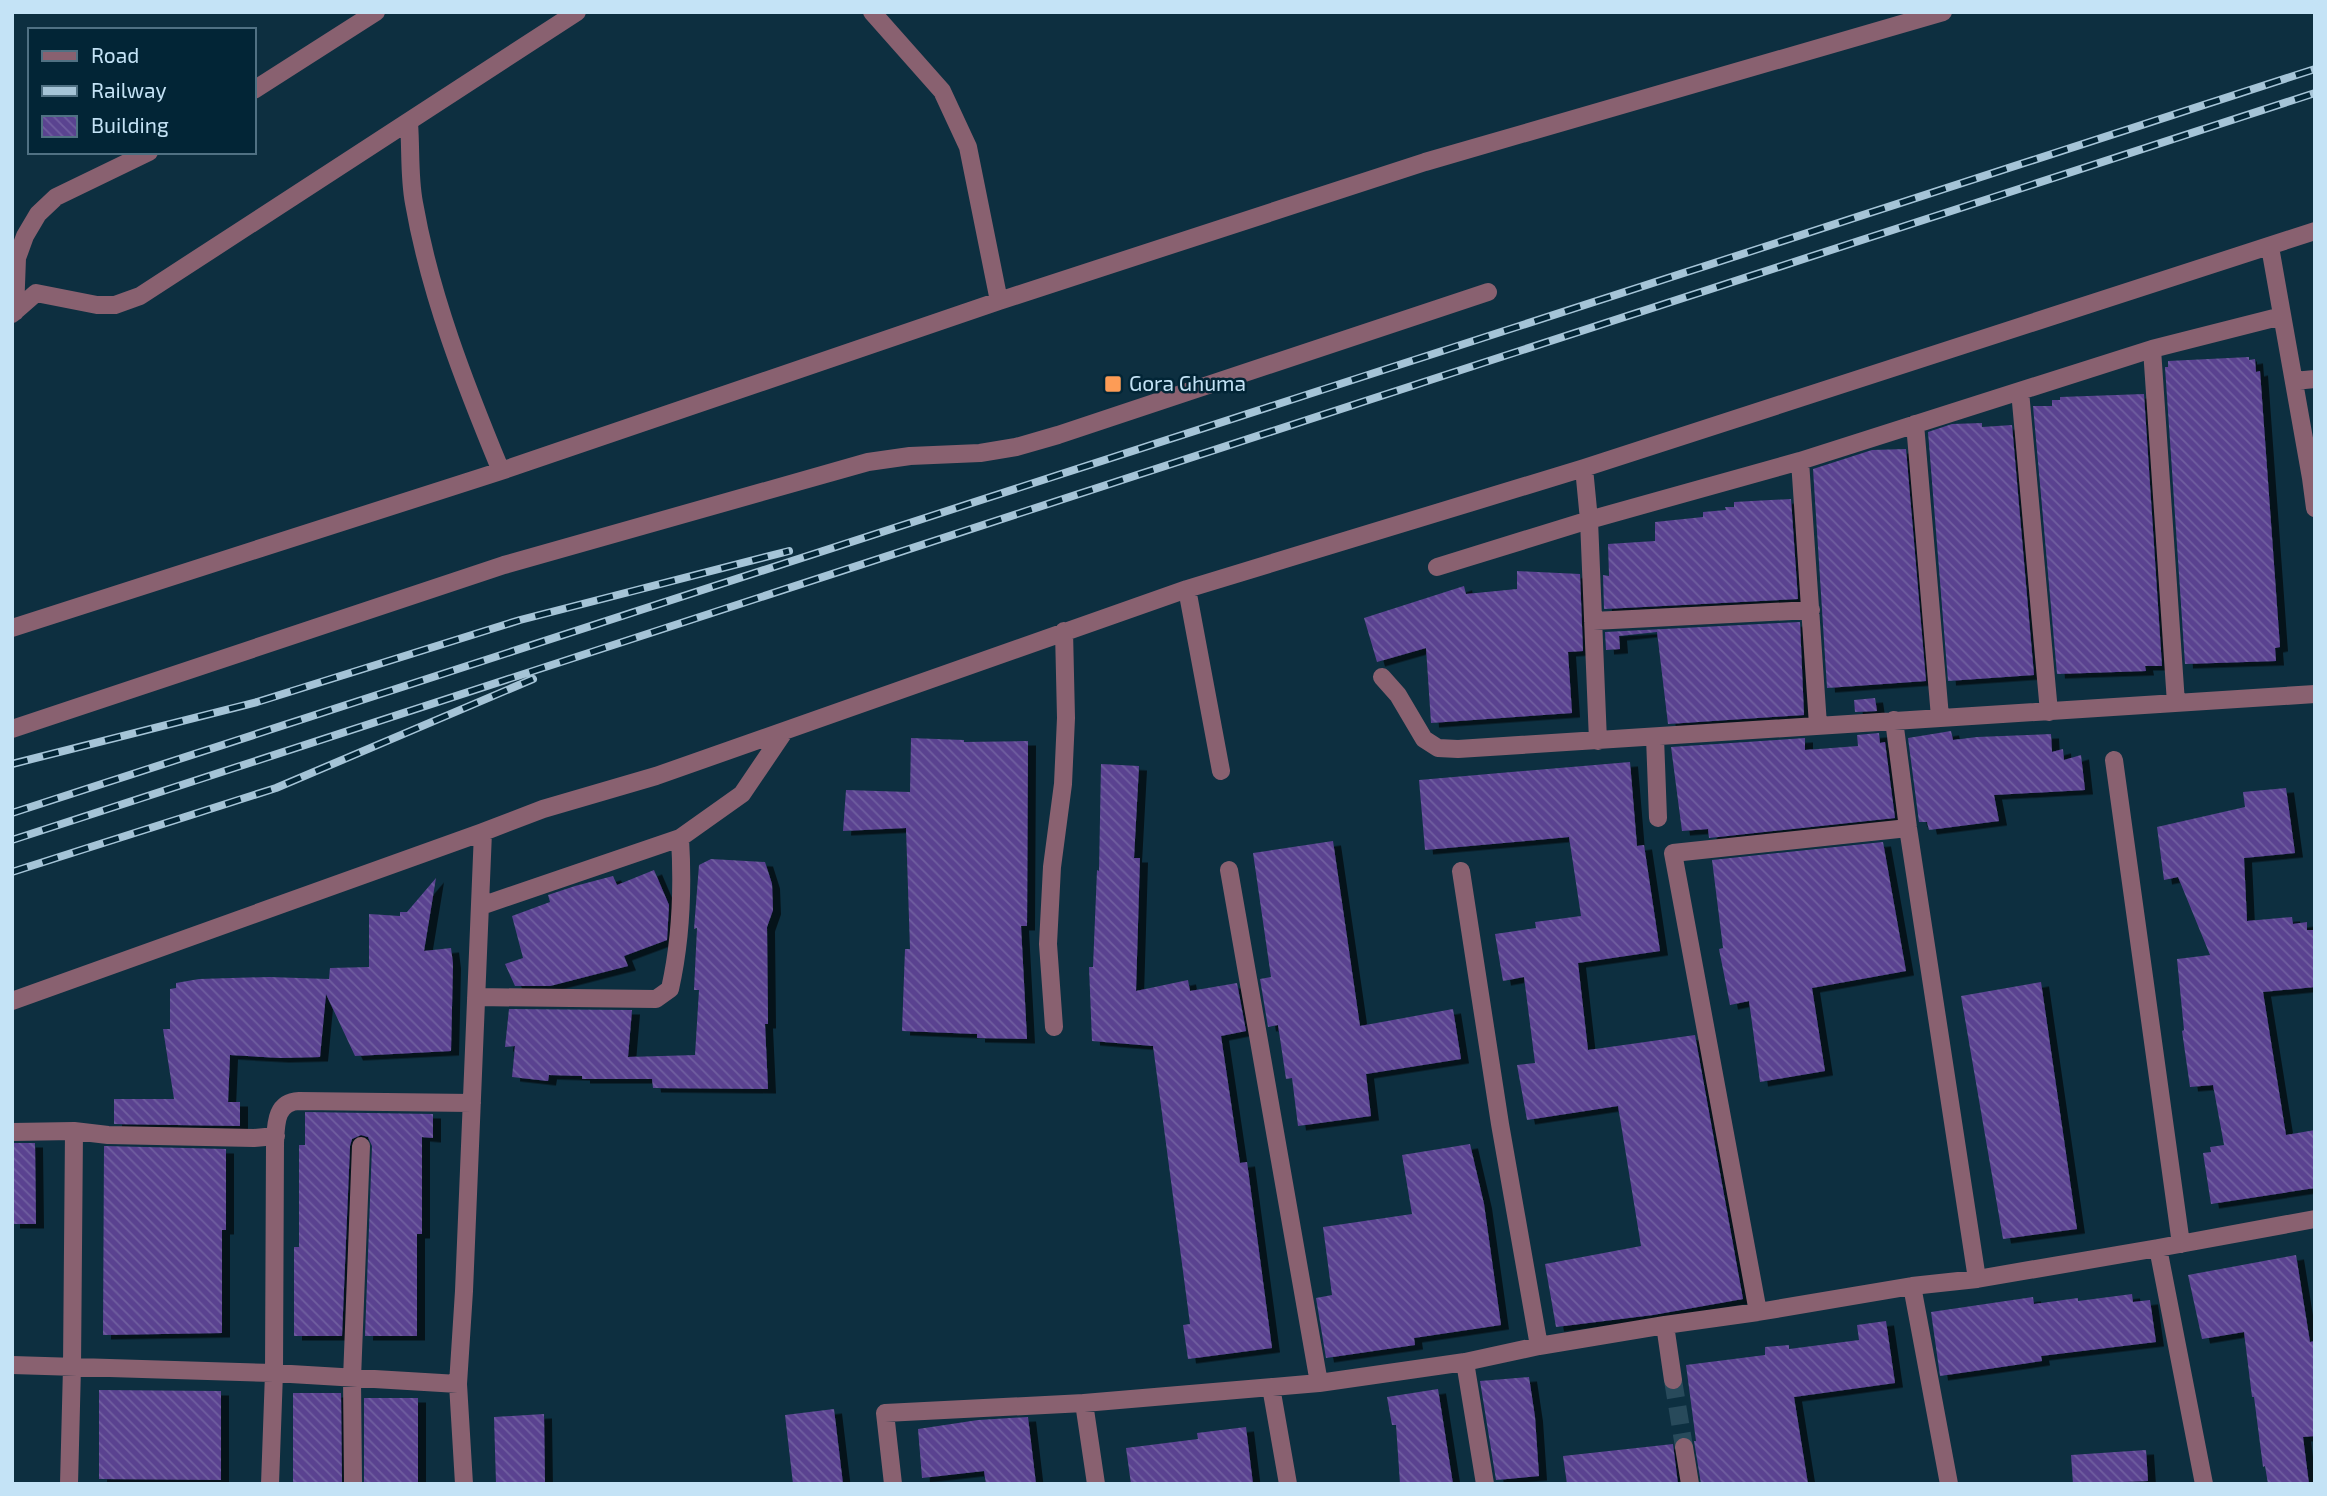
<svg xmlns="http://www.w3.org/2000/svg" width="2327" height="1496" font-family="'Exo 2',sans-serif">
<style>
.building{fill:url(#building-back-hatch);filter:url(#shadow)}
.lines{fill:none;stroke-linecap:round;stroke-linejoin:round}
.minor-tunnel{stroke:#284a5b;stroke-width:18;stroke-dasharray:18 9;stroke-linecap:butt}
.minor{stroke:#896170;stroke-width:18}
.rail-casing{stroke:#a5c4d7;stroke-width:8}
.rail{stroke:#022536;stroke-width:5;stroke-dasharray:16;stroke-linecap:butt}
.poi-dot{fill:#fd9c56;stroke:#022536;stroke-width:2.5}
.labels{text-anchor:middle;stroke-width:5;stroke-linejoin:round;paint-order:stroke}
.poi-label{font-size:21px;fill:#c4e3f6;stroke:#022536;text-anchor:start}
</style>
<defs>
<pattern id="building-back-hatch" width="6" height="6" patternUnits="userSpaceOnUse" patternTransform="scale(1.75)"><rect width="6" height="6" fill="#5a4390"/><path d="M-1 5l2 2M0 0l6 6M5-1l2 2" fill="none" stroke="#705ea0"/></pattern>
<filter id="shadow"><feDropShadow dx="8" dy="4.5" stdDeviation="0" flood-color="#0009"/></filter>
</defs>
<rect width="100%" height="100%" fill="#0d2f40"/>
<path class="building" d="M 2249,357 L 2249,360 L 2255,359 L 2256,372 L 2260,371 L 2280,647 L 2275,648 L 2276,661 L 2185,664 L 2165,367 L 2168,367 L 2168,361 Z
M 2144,394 L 2162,666 L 2145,666 L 2146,671 L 2057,674 L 2033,406 L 2052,406 L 2052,400 L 2060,400 L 2060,397 Z
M 1982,423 L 1982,427 L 2012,425 L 2034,675 L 1948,681 L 1928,432 L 1952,424 Z
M 1906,449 L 1926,681 L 1827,688 L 1813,469 L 1872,450 Z
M 1791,499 L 1798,599 L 1604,609 L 1603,575 L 1609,576 L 1608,544 L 1655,541 L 1655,522 L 1703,517 L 1703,512 L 1726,510 L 1725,507 L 1734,507 L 1734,502 Z
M 1517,571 L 1580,574 L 1583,651 L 1568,652 L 1572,713 L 1431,723 L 1426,648 L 1377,662 L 1364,618 L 1464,586 L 1466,594 L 1517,589 Z
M 1800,622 L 1804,715 L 1668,724 L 1657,632 L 1619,636 L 1620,649 L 1606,650 L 1605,632 Z
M 1875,698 L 1877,711 L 1855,712 L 1854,700 Z
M 1951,731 L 1953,740 L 1977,737 L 2051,734 L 2052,752 L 2063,749 L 2064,760 L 2081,755 L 2085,790 L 1994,795 L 1999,821 L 1929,830 L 1927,822 L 1919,822 L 1908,738 Z
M 1879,733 L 1880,743 L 1885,742 L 1895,818 L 1709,838 L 1708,829 L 1682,831 L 1671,747 L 1805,738 L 1805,750 L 1858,746 L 1857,735 Z
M 911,738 L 964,740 L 964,742 L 1028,741 L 1027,926 L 1021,926 L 1027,1039 L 977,1038 L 977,1034 L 902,1031 L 905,949 L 910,949 L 906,828 L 843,831 L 846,790 L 910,792 Z
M 1630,762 L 1637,846 L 1644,845 L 1660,951 L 1578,963 L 1588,1050 L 1695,1035 L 1743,1299 L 1653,1315 L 1556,1327 L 1545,1264 L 1641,1246 L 1618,1106 L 1527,1120 L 1517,1065 L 1535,1063 L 1524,977 L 1503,981 L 1495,934 L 1536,928 L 1535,922 L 1581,916 L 1569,837 L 1425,850 L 1419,780 Z
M 1101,764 L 1139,766 L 1134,858 L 1140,858 L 1136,991 L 1188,980 L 1190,991 L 1237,983 L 1246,1031 L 1221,1036 L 1240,1163 L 1247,1162 L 1272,1348 L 1188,1359 L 1183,1325 L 1190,1324 L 1153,1046 L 1092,1041 L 1089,967 L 1093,967 L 1097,870 L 1099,871 Z
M 2286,788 L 2295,853 L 2244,858 L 2247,921 L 2292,917 L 2293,924 L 2307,922 L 2307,930 L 2315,930 L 2315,987 L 2263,992 L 2286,1135 L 2315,1130 L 2315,1188 L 2211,1204 L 2203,1153 L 2211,1152 L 2210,1147 L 2224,1145 L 2213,1085 L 2190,1087 L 2182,1031 L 2184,1030 L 2177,959 L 2210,955 L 2178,877 L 2164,880 L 2157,827 L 2245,807 L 2243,792 Z
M 1333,841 L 1360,1026 L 1453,1009 L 1461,1059 L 1366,1074 L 1371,1116 L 1298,1126 L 1292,1078 L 1286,1079 L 1278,1025 L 1268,1027 L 1260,979 L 1271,977 L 1253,853 Z
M 1883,842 L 1906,971 L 1812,988 L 1825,1071 L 1760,1082 L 1749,1001 L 1730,1005 L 1719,949 L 1723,948 L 1712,860 Z
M 711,859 L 765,862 L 772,884 L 773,910 L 767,927 L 768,1024 L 765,1024 L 768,1089 L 653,1088 L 652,1079 L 582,1079 L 582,1076 L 549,1075 L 548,1081 L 512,1077 L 515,1046 L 505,1047 L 509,1009 L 632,1010 L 628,1057 L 695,1055 L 699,990 L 694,990 L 697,928 L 694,929 L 699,865 Z
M 654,870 L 669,905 L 667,940 L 624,956 L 628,966 L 550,986 L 515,986 L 505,964 L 523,958 L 512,916 L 550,902 L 548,895 L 575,886 L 613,876 L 617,885 Z
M 436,878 L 424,951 L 451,948 L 453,964 L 451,1051 L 355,1056 L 326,994 L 320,1057 L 281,1058 L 230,1055 L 228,1102 L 240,1102 L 240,1126 L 114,1124 L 114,1099 L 174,1099 L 163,1029 L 170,1029 L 170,989 L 176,988 L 176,983 L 199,979 L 269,977 L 329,979 L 330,968 L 369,967 L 369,914 L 400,916 L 400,912 L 407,912 Z
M 2041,982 L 2077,1229 L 2003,1239 L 1961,996 Z
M 305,1112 L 433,1114 L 433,1138 L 422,1137 L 422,1234 L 417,1234 L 417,1336 L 365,1336 L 372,1146 L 368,1137 L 361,1135 L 352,1139 L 350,1146 L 342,1336 L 294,1336 L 294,1247 L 299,1247 L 299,1145 L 305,1145 Z
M 12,1143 L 35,1143 L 36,1224 L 12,1224 Z
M 1470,1144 L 1484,1204 L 1501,1325 L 1414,1338 L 1415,1345 L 1326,1358 L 1316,1298 L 1332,1295 L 1323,1227 L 1412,1214 L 1402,1155 Z
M 104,1146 L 226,1149 L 226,1230 L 222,1230 L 222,1333 L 103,1335 Z
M 2296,1255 L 2310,1342 L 2315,1341 L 2315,1436 L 2303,1437 L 2309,1484 L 2268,1484 L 2265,1466 L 2263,1467 L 2254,1397 L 2252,1397 L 2244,1332 L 2202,1339 L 2188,1275 Z
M 2132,1294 L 2133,1302 L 2150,1300 L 2156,1342 L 2041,1356 L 2042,1361 L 1940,1376 L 1931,1312 L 2033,1297 L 2034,1304 L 2078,1298 L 2078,1301 Z
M 1886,1321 L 1895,1383 L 1794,1397 L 1808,1484 L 1701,1484 L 1694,1441 L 1696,1441 L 1686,1365 L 1765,1355 L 1765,1347 L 1789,1345 L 1789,1349 L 1859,1340 L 1857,1325 Z
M 1529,1377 L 1535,1417 L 1539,1476 L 1496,1480 L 1480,1381 Z
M 1438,1389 L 1453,1484 L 1400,1484 L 1396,1425 L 1392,1425 L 1387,1397 Z
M 99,1390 L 221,1391 L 221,1480 L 99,1479 Z
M 293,1393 L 341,1393 L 342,1482 L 293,1482 Z
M 364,1398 L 418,1398 L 418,1484 L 364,1482 Z
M 834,1409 L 843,1484 L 793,1484 L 785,1415 Z
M 544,1414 L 545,1484 L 496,1484 L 494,1417 Z
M 1028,1417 L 1036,1484 L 986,1484 L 984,1471 L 922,1478 L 918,1429 L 978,1420 Z
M 1246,1427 L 1253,1484 L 1131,1484 L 1126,1448 L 1198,1439 L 1197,1433 Z
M 1673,1444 L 1678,1484 L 1567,1484 L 1563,1456 Z
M 2146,1450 L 2148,1481 L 2073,1484 L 2071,1455 Z"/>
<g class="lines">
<path class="minor-tunnel" d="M 1673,1380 L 1684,1447"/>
<path class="minor" d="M 872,12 L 942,91 L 968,147 L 999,301
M 254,90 L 376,12
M 409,123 C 411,149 409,177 414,203 C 430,295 465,384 501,471
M 2270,247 L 2311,478
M 15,312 L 17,258 L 25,236 L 38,214 L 56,197 L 149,152
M 12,314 L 36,293 L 97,305 L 115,305 L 140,296 L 577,12
M 2152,349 L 2176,703
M 2294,381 L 2315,379
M 2020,391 L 2049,712
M 1915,424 L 1940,717
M 1800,461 L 1818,725
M 1584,468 L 1589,520 L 1598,741
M 2315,477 L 2311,478 L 2315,508
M 1437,567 L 1589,520 L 1800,461 L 2152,349 L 2282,316
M 1187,589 L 1221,771
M 1593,621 L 1811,610
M 12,628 L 501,471 L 999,301 L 1425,162 L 1943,12
M 1382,677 L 1398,695 L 1424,739 L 1438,748 L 1458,749 L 2315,694
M 1894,720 L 1908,828 L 1977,1279
M 12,729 L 504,565 L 868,462 L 910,456 L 980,453 L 1016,447 L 1058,435 L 1488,292
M 1655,737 L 1658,818
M 2114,760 L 2181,1244
M 1229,870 L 1319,1383
M 1461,871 L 1500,1124 L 1539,1346
M 481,906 L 680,838 L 742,794 L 784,732
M 476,997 L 656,999 L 670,989 C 681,940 683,888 680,838
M 12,1001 L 483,832
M 1054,1027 L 1048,944 L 1052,867 L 1063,784 L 1066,718 L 1064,631
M 12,1132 L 74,1131 L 108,1135 L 254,1138 L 276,1136
M 2158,1248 L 2204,1484
M 1912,1286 L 1949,1484
M 1758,1312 L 1673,853 L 1908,828
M 1665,1325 L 1673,1380
M 1465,1362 L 1485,1484
M 12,1365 L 274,1373 L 458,1384
M 1271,1387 L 1288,1484
M 1084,1403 L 1096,1484
M 1684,1447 L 1690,1484
M 69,1484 L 72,1367 L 74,1131
M 270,1484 L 274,1373 L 275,1143 C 276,1125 275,1102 299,1101 L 472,1103
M 353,1484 L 352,1379 L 361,1146
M 464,1484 L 458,1384 L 464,1291 L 483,832 L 543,809 L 656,776 L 1187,589 L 1584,468 L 2315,231
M 893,1484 L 885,1413 L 1084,1403 L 1319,1383 L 1465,1362 L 1539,1346 L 1665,1325 L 1758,1312 L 1912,1286 L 1977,1279 L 2158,1248 L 2315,1219"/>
<defs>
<path id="rail" d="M 12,764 L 257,702 L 520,620 L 789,551
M 12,813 L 2315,69
M 12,840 L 2315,93
M 12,872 L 276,788 L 533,679"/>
</defs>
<use href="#rail" class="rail-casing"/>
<use href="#rail" class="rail"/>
</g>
<rect class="poi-dot" x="1104" y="375" width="18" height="18" rx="3.5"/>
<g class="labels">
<g class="poi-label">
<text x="1129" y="391">Gora Ghuma</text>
</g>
</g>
<rect width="2327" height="1496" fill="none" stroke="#c4e3f6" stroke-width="28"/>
<rect x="28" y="28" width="228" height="126" fill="#022536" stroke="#507183" stroke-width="2"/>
<rect x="42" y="51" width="35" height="10" fill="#896170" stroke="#507183" stroke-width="2"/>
<text x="91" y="63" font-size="21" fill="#c4e3f6">Road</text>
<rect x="42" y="86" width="35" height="10" fill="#a5c4d7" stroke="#507183" stroke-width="2"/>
<text x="91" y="98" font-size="21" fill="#c4e3f6">Railway</text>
<rect x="42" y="116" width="35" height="21" fill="url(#building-back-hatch)" stroke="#507183" stroke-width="2"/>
<text x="91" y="133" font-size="21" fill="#c4e3f6">Building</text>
</svg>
